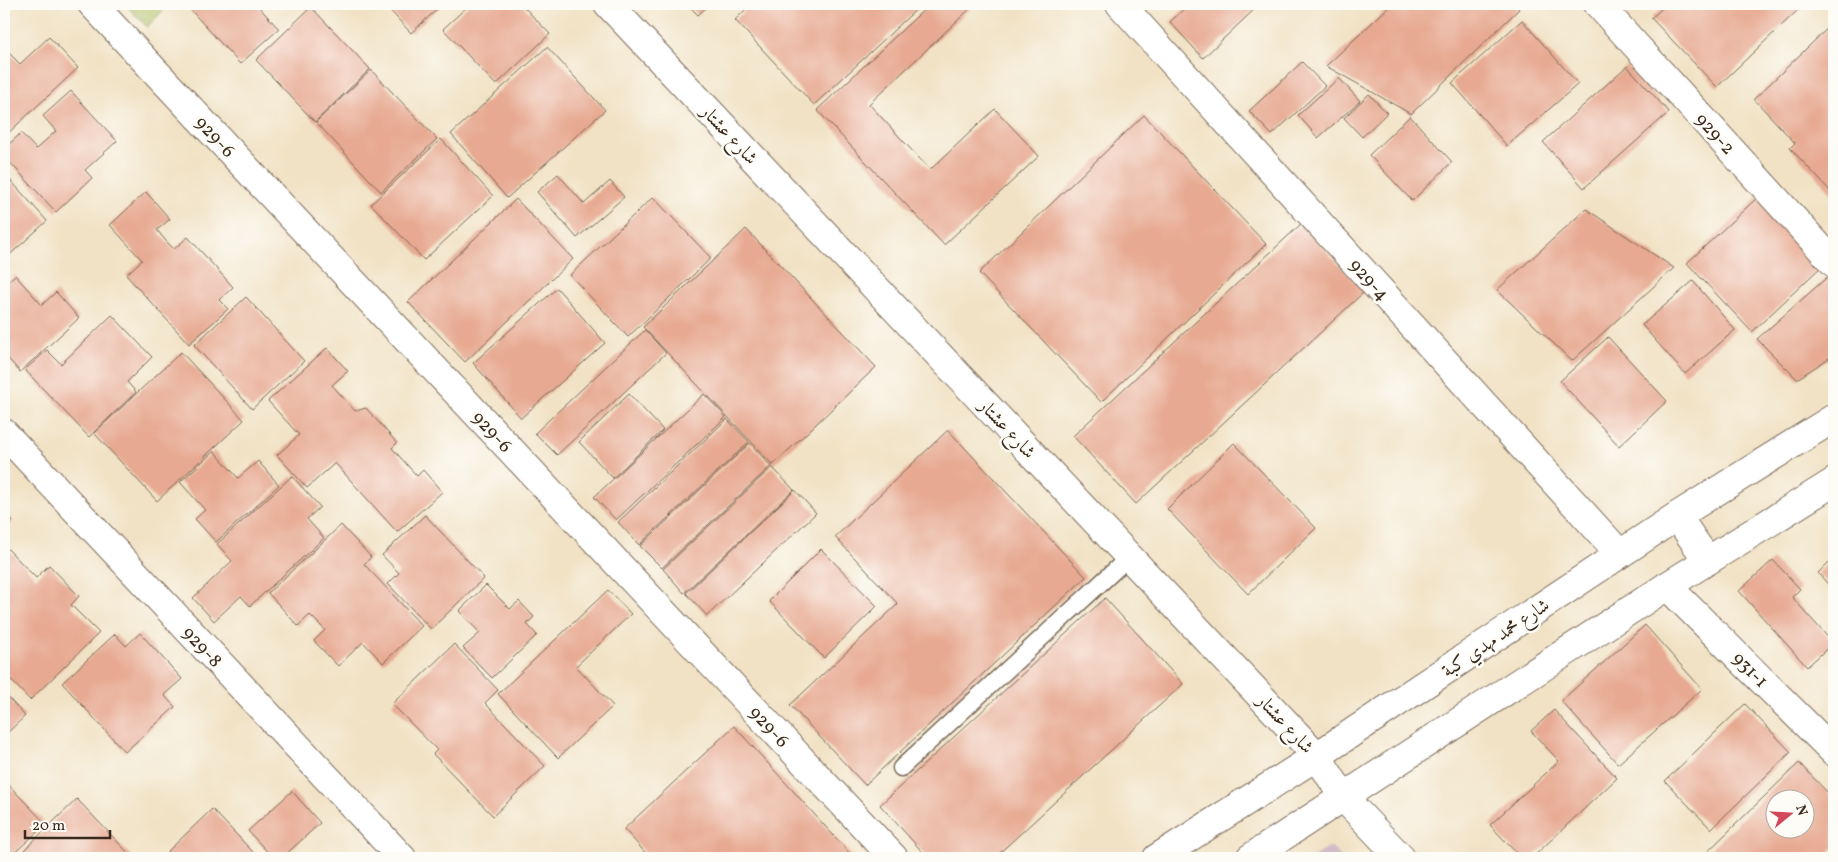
<svg xmlns="http://www.w3.org/2000/svg" width="1838" height="862" font-family="Vollkorn,Amiri,serif">
<style>
.industrial{fill:#d1bdc9}
.park{fill:url(#park-tufts);stroke:#74733e}
.building{fill:#e7a991;fill-rule:evenodd}
.lines{fill:none;stroke-linecap:round;stroke-linejoin:round}
.service-casing{stroke:#7b6a58;stroke-width:19}
.minor-casing{stroke:#7b6a58;stroke-width:30}
.tertiary-casing{stroke:#7b6a58;stroke-width:30}
.service{stroke:#fff;stroke-width:16}
.minor{stroke:#fff;stroke-width:28}
.tertiary{stroke:#fff;stroke-width:28}
.labels{text-anchor:middle;stroke-width:5;stroke-linejoin:round;paint-order:stroke}
.street-label{font-size:19px;fill:#3b2a1e;stroke:#fdfcf7}
</style>
<defs>
<pattern id="park-tufts" width="24" height="20" patternUnits="userSpaceOnUse" patternTransform="scale(1.25)"><rect width="24" height="20" fill="#aebc5e"/><path d="M3 7l-1-3M5 7V3M7 7l1-3M15 17l-1-3M17 17v-4M19 17l1-3" fill="none" stroke="#8f994d"/></pattern>
</defs>
<rect width="100%" height="100%" fill="#fdfcf7"/>
<filter id="ink" filterUnits="userSpaceOnUse"><feTurbulence type="fractalNoise" baseFrequency=".02" numOctaves="2"/><feDisplacementMap in="SourceGraphic" scale="10" xChannelSelector="R" yChannelSelector="G"/><feConvolveMatrix kernelMatrix="1 2 1 2 8 2 1 2 1" color-interpolation-filters="sRGB"/></filter>
<filter id="wash" filterUnits="userSpaceOnUse"><feTurbulence type="fractalNoise" baseFrequency=".0096" numOctaves="4" result="noise"/><feDisplacementMap in="SourceGraphic" scale="20" xChannelSelector="R" yChannelSelector="G"/><feGaussianBlur stdDeviation="1.12" result="paint"/><feColorMatrix in="noise" values="0 0 0 0 0 0 0 0 0 0 0 0 0 0 0 0 0 1.4 0 .05"/><feComposite in="paint" operator="in"/></filter>
<g filter="url(#wash)">
<rect width="100%" height="100%" fill="#f1e2c5"/>
<path class="industrial" d="M 1331,846 L 1342,858 L 1311,858 Z"/>
<path class="park" d="M 125,4 L 170,4 L 147,27 Z"/>
<g id="blocks">
<path class="building" d="M 185,4 L 256,4 L 279,29 L 240,64 Z
M 384,4 L 443,4 L 411,33 Z
M 470,4 L 521,4 L 550,34 L 496,85 L 443,29 Z
M 687,4 L 710,4 L 698,15 Z
M 751,4 L 922,4 L 814,105 L 735,20 Z
M 930,4 L 975,4 L 869,104 L 930,170 L 995,109 L 1039,156 L 944,245 L 817,110 Z
M 1189,4 L 1260,4 L 1203,58 L 1170,22 Z
M 1392,4 L 1514,4 L 1519,9 L 1411,114 L 1326,66 Z
M 1667,4 L 1794,4 L 1799,9 L 1717,87 L 1651,18 Z
M 311,7 L 370,69 L 315,122 L 256,60 Z
M 1522,20 L 1578,84 L 1507,146 L 1452,83 Z
M 1834,22 L 1834,195 L 1790,148 L 1795,143 L 1754,99 Z
M 49,37 L 78,68 L 4,137 L 4,48 L 20,64 Z
M 547,47 L 605,110 L 507,198 L 451,134 Z
M 1302,62 L 1325,86 L 1272,135 L 1249,111 Z
M 1627,66 L 1669,112 L 1584,188 L 1543,142 Z
M 371,70 L 437,139 L 381,192 L 316,122 Z
M 1339,78 L 1360,101 L 1318,138 L 1298,115 Z
M 71,91 L 117,141 L 85,170 L 92,178 L 56,212 L 4,156 L 4,149 L 21,133 L 36,149 L 56,131 L 43,116 Z
M 1369,94 L 1387,113 L 1362,137 L 1344,118 Z
M 1144,115 L 1266,244 L 1101,402 L 979,273 Z
M 1410,116 L 1452,162 L 1412,201 L 1369,155 Z
M 441,139 L 493,196 L 424,260 L 371,204 Z
M 4,173 L 47,221 L 4,260 Z
M 558,174 L 584,204 L 610,181 L 624,197 L 577,238 L 537,192 Z
M 146,192 L 170,219 L 157,230 L 165,240 L 174,249 L 188,237 L 233,287 L 219,300 L 228,309 L 189,344 L 126,275 L 142,260 L 110,225 Z
M 1760,195 L 1824,264 L 1752,332 L 1687,263 Z
M 653,197 L 711,258 L 628,337 L 570,275 Z
M 516,199 L 573,259 L 465,362 L 408,302 Z
M 1586,209 L 1674,268 L 1572,361 L 1497,290 Z
M 1301,224 L 1364,292 L 1136,504 L 1073,436 Z
M 746,229 L 876,367 L 773,465 L 643,327 Z
M 1832,273 L 1834,276 L 1834,355 L 1797,379 L 1757,339 Z
M 15,275 L 42,305 L 56,292 L 79,318 L 20,372 L 4,354 L 4,285 Z
M 1693,281 L 1735,330 L 1685,374 L 1642,325 Z
M 557,288 L 605,343 L 521,418 L 473,363 Z
M 246,297 L 304,361 L 252,409 L 194,345 Z
M 112,315 L 152,357 L 127,382 L 136,392 L 89,437 L 25,370 L 47,350 L 61,364 Z
M 645,330 L 666,353 L 557,455 L 535,433 Z
M 1608,337 L 1667,401 L 1619,446 L 1560,381 Z
M 327,348 L 348,371 L 332,385 L 355,411 L 366,408 L 397,443 L 392,448 L 417,476 L 423,470 L 442,492 L 397,532 L 335,463 L 307,488 L 277,455 L 299,435 L 268,401 Z
M 181,352 L 244,420 L 157,501 L 94,433 Z
M 629,394 L 663,430 L 613,478 L 579,442 Z
M 704,394 L 726,417 L 616,520 L 594,497 Z
M 727,419 L 749,442 L 639,545 L 618,522 Z
M 948,430 L 1086,577 L 865,785 L 790,705 L 898,604 L 835,537 Z
M 750,443 L 771,466 L 662,568 L 640,546 Z
M 1234,443 L 1316,528 L 1248,594 L 1167,509 Z
M 214,451 L 238,478 L 258,461 L 279,485 L 216,542 L 195,519 L 205,510 L 180,482 Z
M 772,467 L 794,490 L 684,593 L 663,569 Z
M 292,476 L 320,507 L 307,519 L 324,538 L 250,606 L 241,596 L 214,621 L 193,598 L 232,561 L 217,544 Z
M 795,490 L 816,513 L 707,616 L 686,593 Z
M 4,512 L 13,521 L 4,530 Z
M 425,515 L 484,578 L 431,629 L 388,584 L 399,573 L 382,555 Z
M 341,525 L 371,557 L 364,564 L 422,626 L 383,663 L 363,642 L 338,666 L 314,641 L 325,630 L 310,615 L 298,626 L 268,593 Z
M 4,545 L 36,578 L 49,565 L 79,596 L 71,605 L 99,633 L 30,700 L 4,673 Z
M 821,549 L 877,606 L 824,658 L 769,601 Z
M 1834,557 L 1834,591 L 1818,573 Z
M 1773,560 L 1800,589 L 1792,597 L 1833,643 L 1807,667 L 1739,591 Z
M 486,585 L 510,609 L 519,601 L 534,617 L 527,624 L 537,635 L 492,678 L 463,648 L 480,633 L 459,611 Z
M 608,590 L 631,614 L 576,666 L 613,706 L 558,758 L 498,694 Z
M 1105,598 L 1183,684 L 994,858 L 928,858 L 880,805 Z
M 1645,625 L 1702,689 L 1618,764 L 1561,701 Z
M 140,633 L 182,679 L 164,695 L 175,707 L 125,752 L 62,683 L 115,634 L 126,646 Z
M 454,644 L 498,690 L 485,703 L 545,766 L 493,816 L 433,754 L 437,750 L 392,704 Z
M 4,693 L 25,716 L 4,736 Z
M 1745,704 L 1791,752 L 1711,829 L 1665,781 Z
M 1554,710 L 1617,778 L 1532,858 L 1521,858 L 1490,825 L 1559,761 L 1531,731 Z
M 734,726 L 854,858 L 650,858 L 624,829 Z
M 1799,763 L 1834,799 L 1834,847 L 1823,858 L 1701,858 ZM 1776,800 L 1806,800 L 1806,830 L 1776,830 Z
M 4,780 L 46,824 L 9,858 L 4,858 Z
M 292,791 L 320,823 L 282,858 L 273,858 L 248,831 Z
M 77,799 L 133,858 L 30,858 L 23,851 Z
M 212,809 L 253,852 L 247,858 L 169,858 L 165,854 Z"/>
</g>
</g>
<g filter="url(#ink)">
<use href="#blocks" fill-opacity="0" stroke="#7b6a58" stroke-width="1"/>
<g class="lines">
<defs>
<path id="service" d="M 901,768 L 1129,557"/>
<path id="minor" d="M 92,4 L 894,858
M 1120,4 L 1620,554
M 1598,4 L 1834,263
M 4,433 L 402,858
M 1667,586 L 1834,752"/>
<path id="tertiary" d="M 608,4 L 1317,756 L 1344,798 L 1401,858
M 1677,516 L 1707,560
M 1157,858 L 1317,756 L 1677,516 L 1834,418
M 1250,858 L 1667,586 L 1834,482"/>
</defs>
<use href="#service" class="service-casing"/>
<use href="#minor" class="minor-casing"/>
<use href="#tertiary" class="tertiary-casing"/>
<use href="#service" class="service"/>
<use href="#minor" class="minor"/>
<use href="#tertiary" class="tertiary"/>
</g>
</g>
<g class="labels">
<g class="street-label">
<text transform="translate(1716 133) rotate(48)" y="7">929-2</text>
<text transform="translate(730 134) rotate(47)" y="7">شارع عشتار</text>
<text transform="translate(216 136) rotate(47)" y="7">929-6</text>
<text transform="translate(1370 279) rotate(48)" y="7">929-4</text>
<text transform="translate(1008 428) rotate(47)" y="7">شارع عشتار</text>
<text transform="translate(493 431) rotate(47)" y="7">929-6</text>
<text transform="translate(1495 637) rotate(-34)" y="7">شارع محمد مهدي كبة</text>
<text transform="translate(203 646) rotate(47)" y="7">929-8</text>
<text transform="translate(1751 669) rotate(45)" y="7">931-1</text>
<text transform="translate(1286 723) rotate(47)" y="7">شارع عشتار</text>
<text transform="translate(770 726) rotate(47)" y="7">929-6</text>
</g>
</g>
<rect width="1838" height="862" fill="none" stroke="#fdfcf7" stroke-width="20"/>
<g transform="translate(1790 814) rotate(72)"><circle r="24" fill="#fdfcf7" stroke="#afa8a0"/>
<path d="M0-4L9 19L0 12L-9 19Z" fill="#d1495b"/>
<text y="-8" font-size="14" font-weight="bold" text-anchor="middle" fill="#3b2a1e">N</text>
</g>
<path d="M25 830v8h85v-8" fill="none" stroke="#3b2a1e" stroke-width="2.5"/>
<text x="32" y="830" font-size="15" fill="#3b2a1e" stroke="#fdfcf7" stroke-width="4" paint-order="stroke">20 m</text>
</svg>
